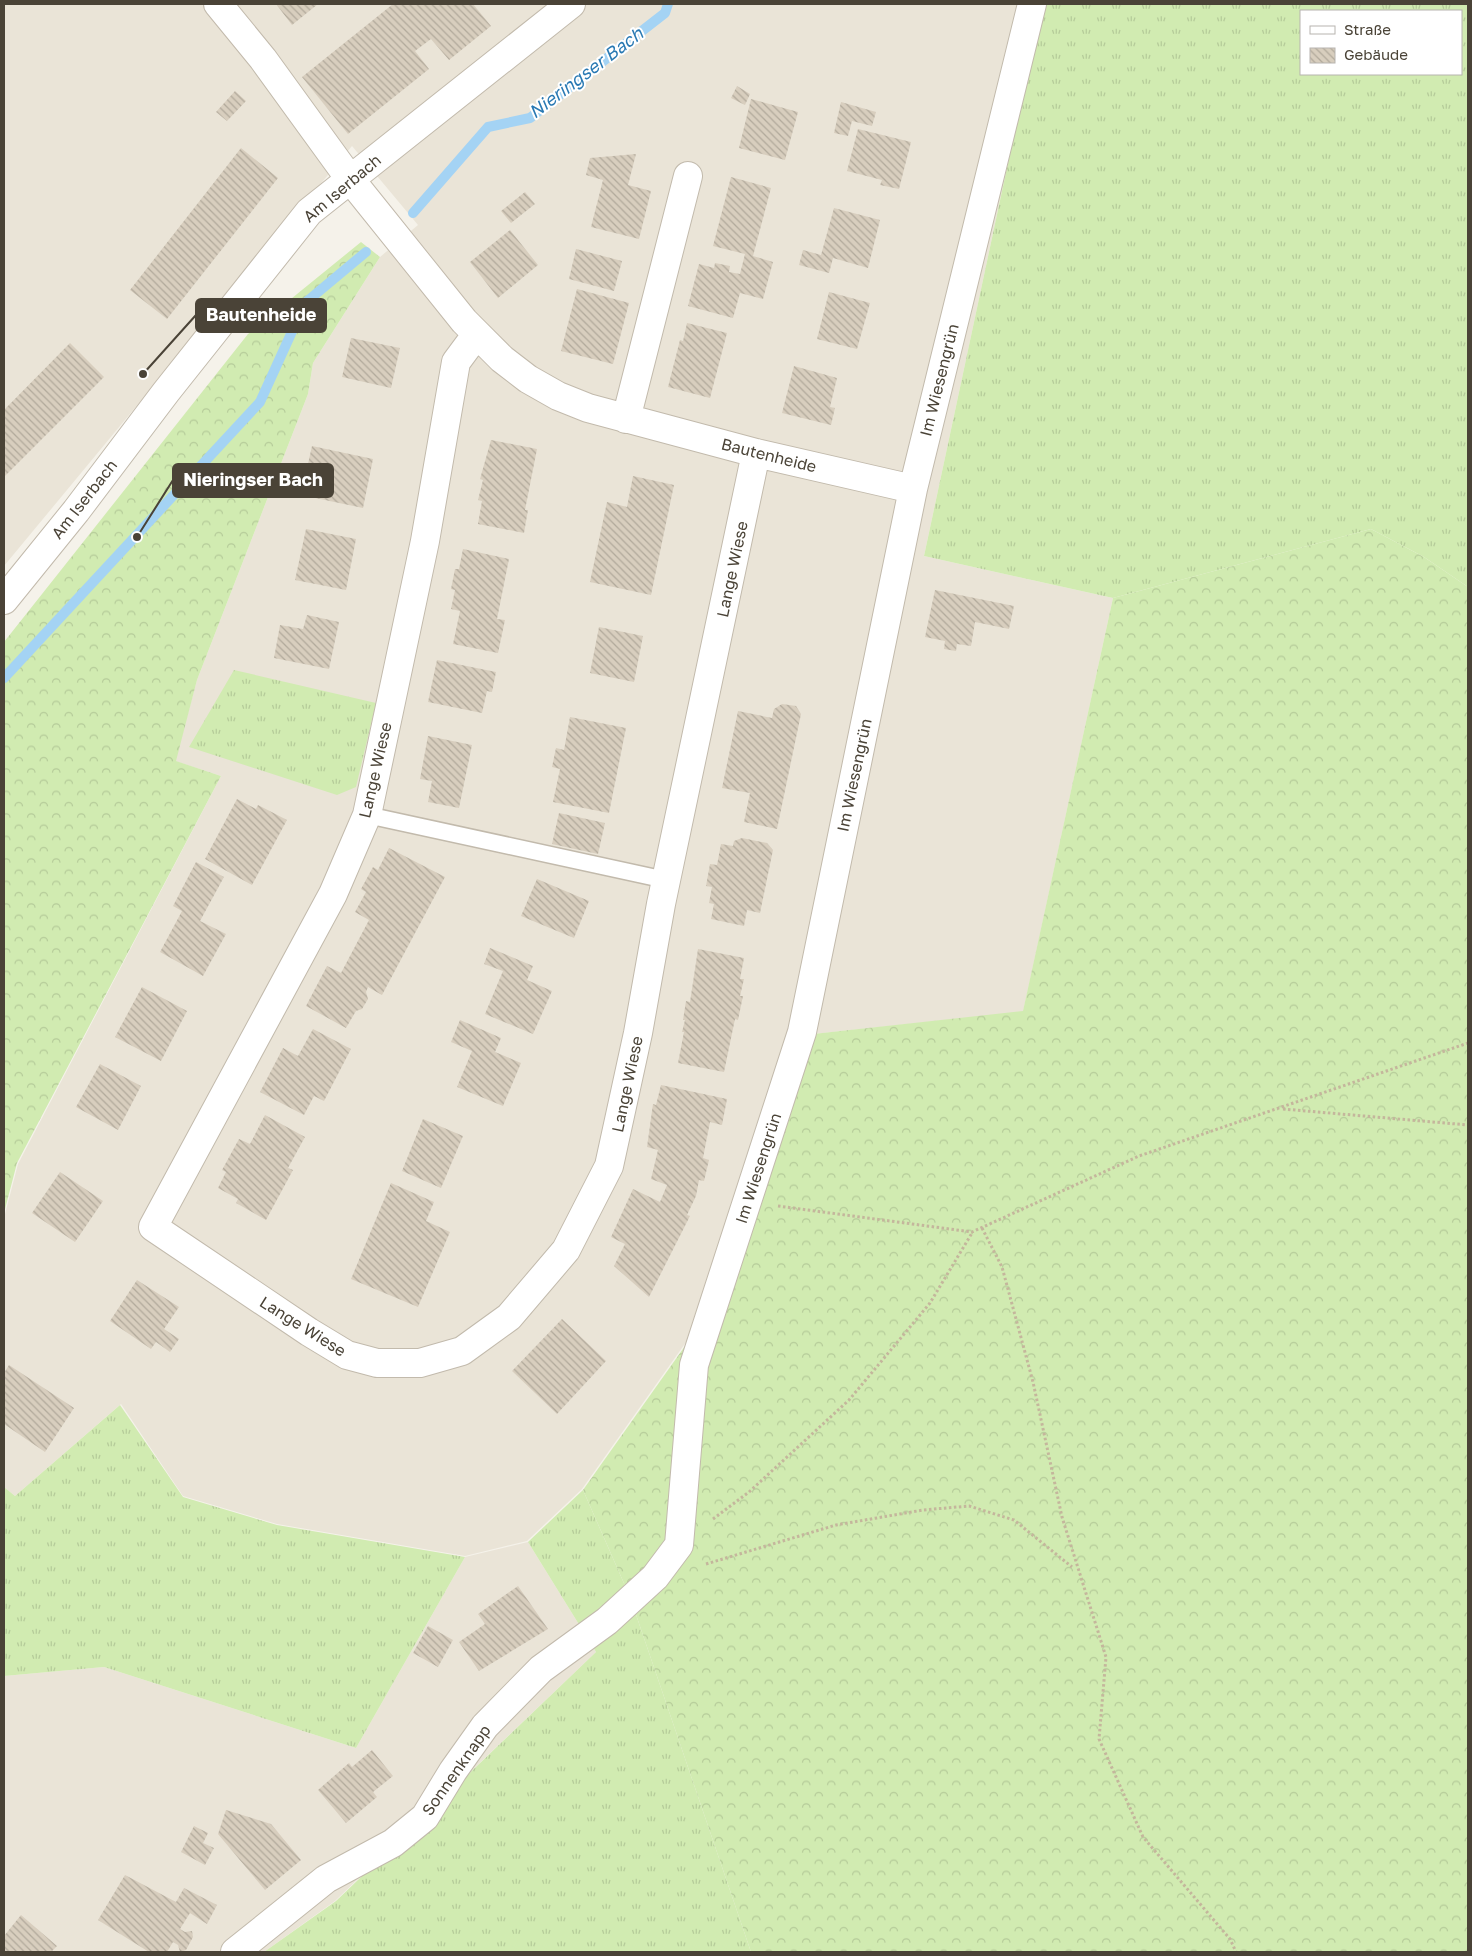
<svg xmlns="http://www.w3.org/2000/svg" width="1472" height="1956" font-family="'Golos Text',sans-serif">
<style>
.residential{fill:#eae4d7}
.grass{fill:url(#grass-tufts);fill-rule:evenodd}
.forest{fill:url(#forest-crowns)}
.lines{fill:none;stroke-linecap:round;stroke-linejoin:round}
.stream{stroke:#a4d3f4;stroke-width:10}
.building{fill:url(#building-back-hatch)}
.service-casing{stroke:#c2baac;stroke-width:19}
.minor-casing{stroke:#c2baac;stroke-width:30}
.path{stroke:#c4b69c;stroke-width:3;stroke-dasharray:2.5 2.5;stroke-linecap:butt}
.service{stroke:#fff;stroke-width:16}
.minor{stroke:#fff;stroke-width:28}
.labels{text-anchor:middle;stroke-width:4;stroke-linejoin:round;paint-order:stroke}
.street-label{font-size:16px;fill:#4a4337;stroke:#fff}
.water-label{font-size:18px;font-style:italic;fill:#2979b3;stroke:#fff}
.leader{fill:none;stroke:#4a4337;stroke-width:2}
.callout-dot{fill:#4a4337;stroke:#fff;stroke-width:2}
.callout{fill:#4a4337;stroke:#4a4337;stroke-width:2}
.callout-label{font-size:18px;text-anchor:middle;font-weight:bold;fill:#fff}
</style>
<defs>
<pattern id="grass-tufts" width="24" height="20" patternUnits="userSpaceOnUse" patternTransform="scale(1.25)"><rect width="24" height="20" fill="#d1ebb1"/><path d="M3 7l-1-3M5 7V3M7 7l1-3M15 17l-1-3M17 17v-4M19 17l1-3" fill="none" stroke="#b5cb99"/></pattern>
<pattern id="forest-crowns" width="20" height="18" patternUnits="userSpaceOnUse" patternTransform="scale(1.25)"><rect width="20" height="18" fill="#d1ebb1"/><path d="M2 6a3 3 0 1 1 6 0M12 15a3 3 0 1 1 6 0" fill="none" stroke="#b5cb99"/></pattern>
<pattern id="building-back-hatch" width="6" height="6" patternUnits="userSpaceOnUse" patternTransform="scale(1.25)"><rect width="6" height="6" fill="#d8cebe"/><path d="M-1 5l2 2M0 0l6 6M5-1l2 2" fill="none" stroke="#b1a99b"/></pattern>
</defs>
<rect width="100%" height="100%" fill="#f5f2ea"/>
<path class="residential" d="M 4,4 L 1042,4 L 924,556 L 1113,598 L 1023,1012 L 804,1035 L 701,1321 L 582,1489 L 527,1541 L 465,1556 L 277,1524 L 183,1496 L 121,1404 L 15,1496 L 4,1487 L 4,1218 L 18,1164 L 221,776 L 175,761 L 197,680 L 308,394 L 313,363 L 380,257 L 418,225 L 352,146 L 4,566 Z
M 528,1542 L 596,1652 L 335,1901 L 264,1952 L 4,1952 L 4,1676 L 104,1667 L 356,1748 L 465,1557 Z"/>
<path class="grass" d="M 1042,4 L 1468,4 L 1468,587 L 1424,557 L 1371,529 L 1113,598 L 924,556 ZM 1301,11 L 1461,11 L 1461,74 L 1301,74 Z
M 234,670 L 376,703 L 356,787 L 337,795 L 189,747 Z
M 120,1405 L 183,1497 L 277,1525 L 465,1557 L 356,1748 L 104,1667 L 4,1676 L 4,1487 L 15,1496 Z
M 583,1490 L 630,1597 L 751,1952 L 264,1952 L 336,1901 L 596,1652 L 528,1542 Z"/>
<path class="forest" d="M 361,242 L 380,257 L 313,363 L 308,394 L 197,680 L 176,761 L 221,776 L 17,1163 L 4,1213 L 4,642 L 248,334 Z
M 1371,529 L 1424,557 L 1468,587 L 1468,1952 L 751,1952 L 630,1597 L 583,1490 L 702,1322 L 804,1035 L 1023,1011 L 1113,598 Z"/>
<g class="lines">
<path class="stream" d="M 413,213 L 488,127 L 530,118 L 665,13 L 668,4
M 4,678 L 260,402 L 305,303 L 366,252"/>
</g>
<path class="building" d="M 276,4 L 318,4 L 292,25 Z
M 393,4 L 473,4 L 491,26 L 449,60 L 431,39 L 415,51 L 429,69 L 348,134 L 302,77 Z
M 737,86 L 750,94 L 745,105 L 731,98 Z
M 235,91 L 246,101 L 227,121 L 216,112 Z
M 751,99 L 798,112 L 785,160 L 739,148 Z
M 841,102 L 876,112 L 872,126 L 852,121 L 848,136 L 834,133 Z
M 858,129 L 911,142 L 899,189 L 880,185 L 882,180 L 847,171 Z
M 241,148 L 278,178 L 167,319 L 130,290 Z
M 636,154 L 628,185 L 651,191 L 639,239 L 591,227 L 603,180 L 586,175 L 590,158 Z
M 731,177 L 771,188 L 753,256 L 773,262 L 763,299 L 740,293 L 733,318 L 688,306 L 699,264 L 714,268 L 715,263 L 730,266 L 729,272 L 740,274 L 745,254 L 713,246 Z
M 525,192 L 535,204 L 511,223 L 501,211 Z
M 834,208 L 880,220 L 868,268 L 833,258 L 829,273 L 799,265 L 803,250 L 821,255 Z
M 510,230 L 538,265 L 498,298 L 470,262 Z
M 576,249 L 622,261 L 614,291 L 569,279 Z
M 577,289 L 629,303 L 613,364 L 561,351 Z
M 829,292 L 870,303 L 857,349 L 817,339 Z
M 687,323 L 727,333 L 710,398 L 668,387 L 680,340 L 683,341 Z
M 351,338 L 400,348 L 391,388 L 342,377 Z
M 70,343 L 104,377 L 4,477 L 4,410 Z
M 794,366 L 837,378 L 830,407 L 835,408 L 831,425 L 782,413 Z
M 491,440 L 537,449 L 525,510 L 528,510 L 524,533 L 478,524 L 482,501 L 478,500 L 483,480 L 480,479 Z
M 312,446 L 373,459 L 363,508 L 301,495 Z
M 633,476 L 674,485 L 651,595 L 590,582 L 607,502 L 627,507 Z
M 306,529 L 356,539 L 346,590 L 295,580 Z
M 463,549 L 509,559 L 497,619 L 505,620 L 498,653 L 453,644 L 460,611 L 451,609 L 455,590 L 451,589 L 455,569 L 459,569 Z
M 935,590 L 1014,606 L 1009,629 L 975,622 L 971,646 L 957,644 L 956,651 L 944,649 L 945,641 L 925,637 Z
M 307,615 L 339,622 L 329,669 L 274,658 L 280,625 L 303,629 Z
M 599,627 L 643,636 L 634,682 L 590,673 Z
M 437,660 L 496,672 L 492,692 L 487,691 L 482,713 L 428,702 Z
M 782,704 L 796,706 L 801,714 L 777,829 L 744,822 L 750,793 L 722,788 L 738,711 L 772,718 L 774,709 Z
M 570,717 L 626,728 L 609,813 L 553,802 L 560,769 L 552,767 L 556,748 L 564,750 Z
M 428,736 L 472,745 L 459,808 L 428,802 L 432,781 L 420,779 Z
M 237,799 L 256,809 L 258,805 L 287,820 L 252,885 L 205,859 Z
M 559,813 L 605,823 L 598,854 L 552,844 Z
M 742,838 L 767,843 L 773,850 L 760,913 L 747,910 L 744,926 L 711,919 L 714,904 L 709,903 L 712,887 L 706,886 L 710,864 L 717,865 L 721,844 L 733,846 L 734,841 Z
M 389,848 L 445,877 L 382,995 L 368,987 L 366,992 L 368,999 L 362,1009 L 356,1011 L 346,1028 L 306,1006 L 327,966 L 341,973 L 369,920 L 355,912 L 366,892 L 361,889 L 373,867 L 378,870 Z
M 196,862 L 224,877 L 200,921 L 226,934 L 203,976 L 160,952 L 182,911 L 173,906 Z
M 537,879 L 589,901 L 574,938 L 521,916 Z
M 490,948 L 533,966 L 527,980 L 552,991 L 533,1034 L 485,1014 L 503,971 L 484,964 Z
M 698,949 L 744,958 L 740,979 L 744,979 L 740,996 L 743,996 L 738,1020 L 735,1019 L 724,1072 L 678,1063 L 684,1032 L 682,1032 L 685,1020 L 683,1020 L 686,1001 L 690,1002 Z
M 142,987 L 187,1011 L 161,1061 L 115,1037 Z
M 460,1020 L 501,1038 L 495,1052 L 521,1063 L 503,1106 L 457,1087 L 472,1051 L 451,1042 Z
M 313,1029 L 351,1049 L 324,1101 L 314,1096 L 304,1115 L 260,1092 L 283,1048 L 298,1056 Z
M 100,1064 L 141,1086 L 118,1130 L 76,1107 Z
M 661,1085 L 727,1099 L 722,1125 L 710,1122 L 703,1158 L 709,1160 L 704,1181 L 699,1180 L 696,1196 L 687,1215 L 690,1216 L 649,1297 L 614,1266 L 625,1244 L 611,1237 L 633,1189 L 660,1202 L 667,1185 L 651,1179 L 658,1150 L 647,1147 L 653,1104 L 656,1105 Z
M 265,1115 L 305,1137 L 288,1168 L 293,1170 L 266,1220 L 236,1203 L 238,1199 L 218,1188 L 226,1172 L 222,1170 L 239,1139 L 250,1144 Z
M 423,1119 L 463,1136 L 441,1188 L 402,1171 Z
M 60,1172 L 103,1201 L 75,1242 L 32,1213 Z
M 391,1183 L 434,1202 L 426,1221 L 450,1232 L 418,1307 L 351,1279 Z
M 137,1280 L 179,1307 L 164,1329 L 179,1339 L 170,1352 L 156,1342 L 151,1349 L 110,1321 Z
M 562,1319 L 606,1361 L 557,1414 L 512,1371 Z
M 9,1365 L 74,1408 L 45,1452 L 4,1424 L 4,1373 Z
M 518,1586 L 548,1629 L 479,1671 L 459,1642 L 485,1624 L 478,1614 Z
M 428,1626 L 453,1640 L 438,1667 L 413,1653 Z
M 372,1750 L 393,1776 L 373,1792 L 377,1797 L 346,1823 L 318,1790 L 349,1763 L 352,1767 Z
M 226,1810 L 271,1824 L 301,1860 L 265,1890 L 218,1834 Z
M 194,1826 L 208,1833 L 203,1843 L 214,1848 L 205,1865 L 181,1852 Z
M 125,1875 L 176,1902 L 184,1888 L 217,1905 L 207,1924 L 190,1913 L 180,1929 L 185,1932 L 192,1931 L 193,1937 L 186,1950 L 180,1952 L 178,1945 L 173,1942 L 167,1952 L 149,1952 L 98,1920 Z
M 21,1915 L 57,1946 L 51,1952 L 4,1952 L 4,1936 Z"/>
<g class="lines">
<defs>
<path id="service" d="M 367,815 L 666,880"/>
<path id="minor" d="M 218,4 L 263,59 L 350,179 L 464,321 L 502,359 L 528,379 L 558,396 L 588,408 L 756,453 L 913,489
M 476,335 L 456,362 L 425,541 L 367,815 L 333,894 L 153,1227 L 309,1332 L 347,1355 L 377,1363 L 420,1363 L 462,1351 L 509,1317 L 566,1250 L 609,1166 L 638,1033 L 661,904 L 756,453
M 626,419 L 688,176
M 4,600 L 76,511 L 166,392 L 309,212 L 571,4
M 235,1952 L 326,1879 L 393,1843 L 425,1817 L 453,1771 L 485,1726 L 541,1669 L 607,1621 L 655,1577 L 679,1545 L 694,1365 L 802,1032 L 913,489 L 1032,4"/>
</defs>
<use href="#service" class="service-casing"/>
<use href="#minor" class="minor-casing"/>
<path class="path" d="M 1283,1109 L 1468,1125
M 778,1206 L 972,1232 L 1139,1156 L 1468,1043
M 982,1228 L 1002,1267 L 1033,1382 L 1062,1517 L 1106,1657 L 1099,1739 L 1143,1837 L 1230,1939 L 1236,1952
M 713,1519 L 749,1492 L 849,1400 L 930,1303 L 972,1233
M 706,1564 L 836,1525 L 923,1510 L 969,1506 L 1014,1520 L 1072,1567"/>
<use href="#service" class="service"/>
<use href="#minor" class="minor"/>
</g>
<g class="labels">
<g class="street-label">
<text transform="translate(342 188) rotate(-40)" y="6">Am Iserbach</text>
<text transform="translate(939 380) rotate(-76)" y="6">Im Wiesengrün</text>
<text transform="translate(769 455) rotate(14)" y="6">Bautenheide</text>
<text transform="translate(84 499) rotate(-52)" y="6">Am Iserbach</text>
<text transform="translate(732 569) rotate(-78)" y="6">Lange Wiese</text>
<text transform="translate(375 770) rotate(-77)" y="6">Lange Wiese</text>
<text transform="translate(854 775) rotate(-78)" y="6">Im Wiesengrün</text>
<text transform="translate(627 1084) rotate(-78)" y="6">Lange Wiese</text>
<text transform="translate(758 1168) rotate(-72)" y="6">Im Wiesengrün</text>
<text transform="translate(303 1326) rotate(32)" y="6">Lange Wiese</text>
<text transform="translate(456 1770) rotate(-55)" y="6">Sonnenknapp</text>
</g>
<g class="water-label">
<text transform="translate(586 73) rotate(-37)" y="6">Nieringser Bach</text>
</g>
</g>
<path class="leader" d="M143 374L196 315M137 537L173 480"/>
<g class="callout-dot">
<circle cx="143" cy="374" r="5"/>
<circle cx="137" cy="537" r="5"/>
</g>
<g class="callout">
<rect x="196" y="299" width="130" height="33" rx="5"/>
<rect x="173" y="464" width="160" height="33" rx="5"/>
</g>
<g class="callout-label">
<text x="261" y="321">Bautenheide</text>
<text x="253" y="486">Nieringser Bach</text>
</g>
<rect width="1472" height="1956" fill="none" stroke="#4a4337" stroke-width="10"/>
<rect x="1300" y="10" width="162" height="65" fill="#ffffff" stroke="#b7b4af"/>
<rect x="1310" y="26" width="25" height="8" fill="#ffffff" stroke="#b7b4af"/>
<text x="1344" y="35" font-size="15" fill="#4a4337">Straße</text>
<rect x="1310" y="48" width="25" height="15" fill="url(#building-back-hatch)" stroke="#b7b4af"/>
<text x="1344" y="60" font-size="15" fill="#4a4337">Gebäude</text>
</svg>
